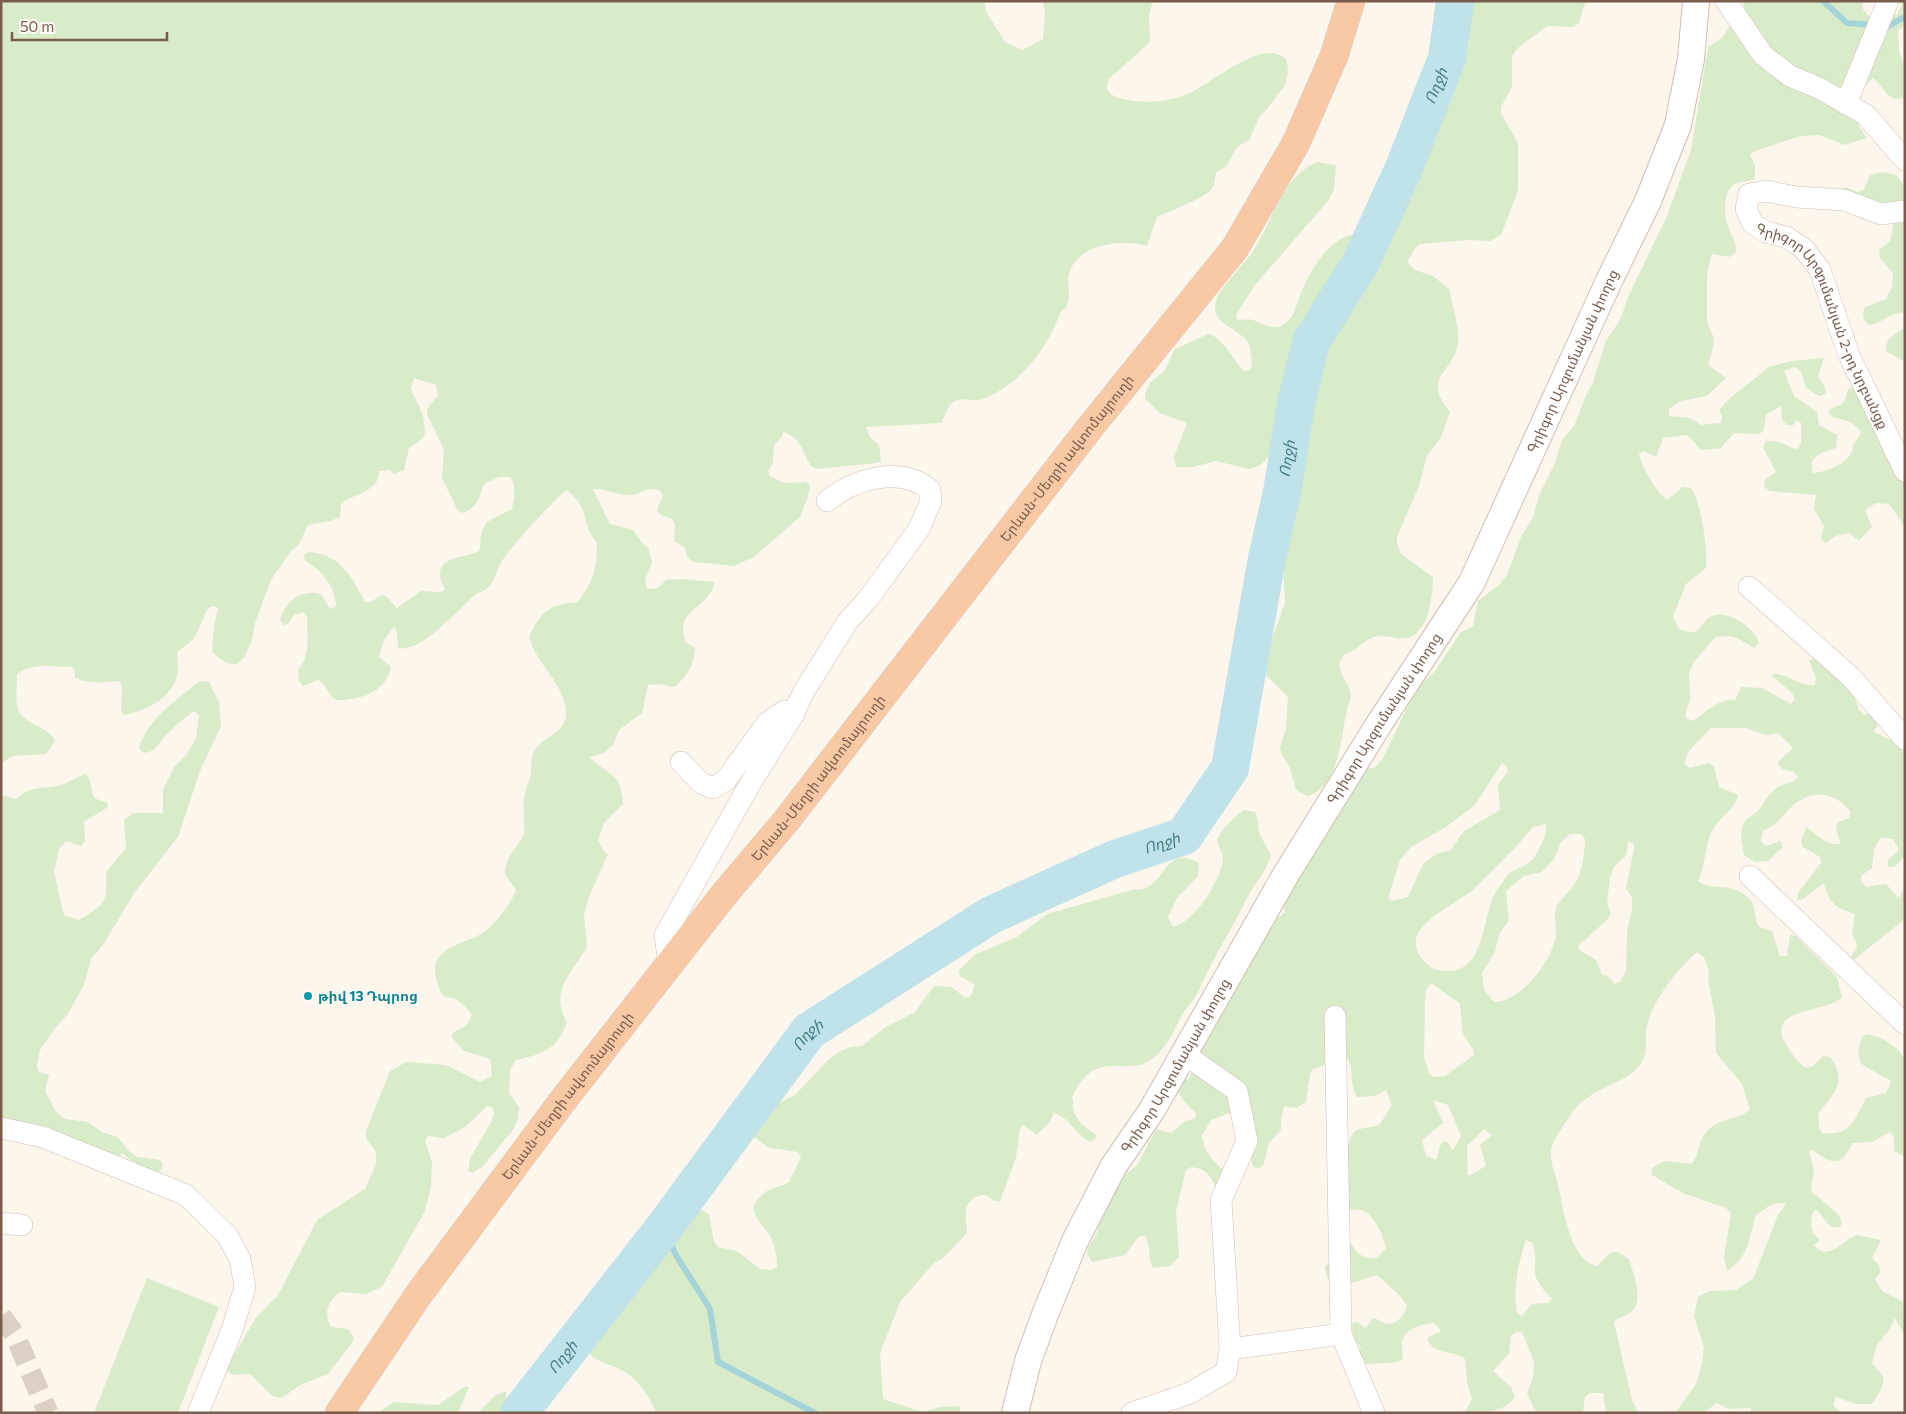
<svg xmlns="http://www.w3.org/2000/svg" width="1906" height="1414" font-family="Commissioner,'Noto Sans Armenian',sans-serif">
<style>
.green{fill:#d8ecc9;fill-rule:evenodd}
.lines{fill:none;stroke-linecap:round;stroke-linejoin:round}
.stream{stroke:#a5d3da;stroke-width:6}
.river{stroke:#bfe3e8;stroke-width:38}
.minor-tunnel{stroke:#dcd0c4;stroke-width:21;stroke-dasharray:21 11;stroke-linecap:butt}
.minor-casing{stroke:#d1beb0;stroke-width:22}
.tertiary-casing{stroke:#d1beb0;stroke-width:28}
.trunk-casing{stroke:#dad1cd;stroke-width:29}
.minor{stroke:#fff;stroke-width:21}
.tertiary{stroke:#fff;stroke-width:26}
.trunk{stroke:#f9c8a4;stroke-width:28}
.culture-dot{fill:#0f9aa8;stroke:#fffaf3;stroke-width:2}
.labels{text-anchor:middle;stroke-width:4.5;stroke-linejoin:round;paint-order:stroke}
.street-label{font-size:14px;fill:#7a5c4d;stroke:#fffaf3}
.culture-label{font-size:14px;font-weight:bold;fill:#0d838f;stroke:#fffaf3;text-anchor:start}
.water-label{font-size:15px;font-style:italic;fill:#437c86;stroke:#fffaf3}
</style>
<rect width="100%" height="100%" fill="#fdf6ec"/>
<path class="green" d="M 1,1 L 984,1 L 987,13 L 1005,42 L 1022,50 L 1043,39 L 1045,14 L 1043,1 L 1153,1 L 1149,15 L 1150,42 L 1109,79 C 1105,88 1107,93 1116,97 C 1136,104 1164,103 1185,95 C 1208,87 1264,34 1287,60 L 1288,72 L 1285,85 L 1268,108 L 1260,116 L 1249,140 L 1237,147 L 1226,167 L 1216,172 C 1215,177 1215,183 1213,187 C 1209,197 1169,211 1157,217 L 1147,246 C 1123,239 1077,243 1069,274 C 1066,285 1072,294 1066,308 L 1061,311 C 1047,349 1022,383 983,399 C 972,403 959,394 950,405 C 946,410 945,417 941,423 L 866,427 L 870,437 L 879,445 L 881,461 L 876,463 L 816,469 C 802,463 806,438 783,432 L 782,437 L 774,445 L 773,462 L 768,471 L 770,476 L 784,483 L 806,482 L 810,486 L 808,496 L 800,517 L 754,557 L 734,566 L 693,562 L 688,558 L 684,547 L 674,541 L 675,524 L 672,519 L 661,515 L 657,510 L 663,495 L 659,490 C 646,486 638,497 625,495 C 614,494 604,488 593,489 L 610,524 L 633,530 L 643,544 L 648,547 L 652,563 L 645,579 L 647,589 L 658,588 L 666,580 L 682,579 L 714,582 C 713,602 685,608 683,627 C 683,631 684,638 685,642 L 695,648 C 694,666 687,675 675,687 L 659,684 L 648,685 L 642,713 L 619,730 L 613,745 L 604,753 L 589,757 C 608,775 622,773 623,804 L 604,823 L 598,840 L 603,850 L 608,854 L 589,897 L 584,914 L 587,947 C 576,967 554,986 562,1011 C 563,1015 565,1018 567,1022 C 557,1050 543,1054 516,1060 L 510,1070 L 509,1093 L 519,1107 L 518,1119 L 513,1130 L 483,1166 L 473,1173 L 468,1171 L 470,1159 L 492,1120 L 494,1113 L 493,1108 L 487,1106 L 465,1127 L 444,1138 L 428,1136 L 425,1141 L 432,1162 L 431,1187 L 425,1211 L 382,1287 L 366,1294 L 339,1292 C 328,1303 323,1312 331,1327 L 348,1329 L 354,1338 L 352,1343 L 328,1374 L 300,1385 L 282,1398 L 272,1396 L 250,1374 L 233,1375 L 228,1372 L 227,1366 L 256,1318 L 278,1295 L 317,1220 L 365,1189 L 376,1164 L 376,1152 L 366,1138 L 366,1131 L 390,1071 L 406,1062 L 446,1065 L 480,1082 L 492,1076 L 490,1059 L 464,1051 L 452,1038 L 452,1033 L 467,1025 L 472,1014 C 467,1010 461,1001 455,999 C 451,997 447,998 444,996 C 439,992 438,983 436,978 C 427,944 472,945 489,928 C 500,917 510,904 516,891 C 514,884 505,879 505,872 C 505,855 523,842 524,832 C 525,821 523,809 524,798 C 525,789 530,781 531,772 C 532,765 530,757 535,750 C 543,737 566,732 566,715 C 566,684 537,666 529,637 C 540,612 550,604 578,602 C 595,579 596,571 597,542 C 580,526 592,508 566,490 C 544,511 522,534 504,558 C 497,567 496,579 488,588 C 484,591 479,592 475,595 C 457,610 422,653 398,648 L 397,632 L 394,627 L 384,640 L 379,657 L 391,667 C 386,688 371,696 351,699 C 347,699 340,701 336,700 C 328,696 327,684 318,680 L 303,686 L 299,681 L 298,670 C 311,656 307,635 307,617 L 304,612 L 294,615 L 288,624 L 283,625 L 280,619 C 286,604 293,595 309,593 C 313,593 317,592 321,595 C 325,598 327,605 330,609 L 336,607 C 336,587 322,570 305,561 L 304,555 L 308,552 C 341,554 352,577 365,602 L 371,602 L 381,595 L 386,596 L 397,608 L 421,591 L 440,592 L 445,590 C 444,585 440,581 440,575 C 439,554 469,559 480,550 L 481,533 L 487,522 L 512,509 C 514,499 517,485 510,477 L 499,477 L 484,484 C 479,497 477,510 461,513 L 457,509 L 442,478 L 444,450 L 427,414 L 427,409 L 438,395 L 436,385 L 414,378 L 411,389 L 423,415 L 425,433 L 423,438 L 409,448 L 404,470 L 394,474 L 390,470 L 379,471 C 380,490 358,493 345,501 L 341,505 L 340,517 L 330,521 L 308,525 L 299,544 L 291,551 L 271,580 L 255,623 L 252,640 L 245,656 L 237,664 C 226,665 219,659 212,651 L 214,627 L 218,608 L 213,606 L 208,608 L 194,639 L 177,652 C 177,659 179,669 177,676 C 171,699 147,710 125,715 L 121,712 L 122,687 L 120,681 C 106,682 86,685 75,677 L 75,671 L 72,667 C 53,667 33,662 17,674 C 17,684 15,700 18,709 C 22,724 48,725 55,741 L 46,754 L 13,756 L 1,763 Z
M 1456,1 L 1588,1 L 1585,3 L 1579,23 L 1573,27 L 1547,26 L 1519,47 L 1512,56 L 1512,87 L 1501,107 L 1501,113 L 1518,143 L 1518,191 L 1501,235 L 1490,241 L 1467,240 L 1420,244 L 1415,248 L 1407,262 L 1415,270 L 1433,276 L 1449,289 C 1452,303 1460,329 1458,343 C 1455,373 1420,375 1450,412 L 1441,438 L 1427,456 L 1419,486 L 1397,537 L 1397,544 L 1401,554 L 1433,577 C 1433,597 1428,644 1397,638 C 1377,634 1372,635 1356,649 C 1351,653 1344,653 1341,659 C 1335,671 1350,683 1351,695 C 1351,700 1348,704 1347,709 C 1341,736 1340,785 1308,796 L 1298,791 L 1295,787 L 1290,768 L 1281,753 L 1280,747 L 1286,729 L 1288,697 L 1266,675 L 1265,669 L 1267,654 L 1285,602 L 1283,564 L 1295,518 L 1287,495 L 1297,474 L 1305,424 L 1306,388 L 1303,383 L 1291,380 L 1285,382 L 1277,444 L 1270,455 L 1261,465 L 1249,469 L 1216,461 L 1193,467 L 1176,467 L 1174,457 L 1187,423 L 1160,413 L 1145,399 L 1145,393 L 1150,383 L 1164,371 L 1175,349 L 1208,334 C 1221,335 1234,361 1244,371 L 1250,370 C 1253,364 1252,362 1251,356 C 1250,351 1250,345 1247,341 C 1239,329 1213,324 1215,306 C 1216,290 1242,267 1251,254 C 1272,224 1281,177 1317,162 L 1336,165 L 1334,189 L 1328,201 L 1255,285 L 1236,315 L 1237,320 C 1242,320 1248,319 1253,320 C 1261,322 1270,329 1278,327 C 1294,322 1296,305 1301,293 C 1310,270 1332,232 1360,235 C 1364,255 1307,278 1329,320 L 1334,321 L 1344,315 L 1419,167 L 1438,134 L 1443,98 L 1458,70 Z
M 1743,1 L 1862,1 L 1863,9 L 1870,18 L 1897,15 L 1902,5 L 1899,1 L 1905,1 L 1905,24 L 1898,31 L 1899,50 L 1905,69 L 1905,97 C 1888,105 1884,86 1873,78 L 1863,87 L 1853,116 L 1867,138 L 1845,145 L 1819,135 L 1800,136 L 1756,151 L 1750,154 L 1755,166 L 1755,179 C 1748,182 1738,181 1733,185 C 1723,192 1724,217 1728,226 C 1731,236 1737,242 1736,252 L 1730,257 L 1712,254 L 1707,273 L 1707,321 C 1708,327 1712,331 1713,336 C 1715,346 1711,355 1708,365 L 1726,378 L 1707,396 L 1681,401 L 1669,409 L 1669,416 L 1690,418 L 1701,425 L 1721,423 L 1722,416 L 1719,410 L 1729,399 L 1769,367 L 1791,361 L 1824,358 L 1818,376 L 1825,387 L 1826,393 L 1820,396 C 1795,385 1810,379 1796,367 L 1784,371 L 1794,396 L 1817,412 L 1819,425 L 1837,435 L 1836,448 C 1823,453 1807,455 1813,473 C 1826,472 1845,465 1851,453 C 1854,450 1852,445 1855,442 C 1858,438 1860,437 1861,432 C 1854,422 1844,419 1832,417 L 1828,411 C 1844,401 1842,410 1848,389 L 1855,387 L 1905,469 L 1905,527 L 1889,504 L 1876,503 L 1865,510 L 1872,527 L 1859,541 L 1849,533 C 1839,534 1833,536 1826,544 L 1821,539 L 1824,526 L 1814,509 L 1816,495 L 1770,491 L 1764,487 L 1765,480 L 1776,472 L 1763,447 L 1766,441 C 1786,440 1784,448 1798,449 L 1801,443 L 1801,423 L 1796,419 L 1794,425 L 1787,425 L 1782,420 L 1781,406 L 1766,415 L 1764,429 L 1760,434 L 1734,433 L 1721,448 L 1701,450 L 1687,435 L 1663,438 L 1656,457 L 1644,451 L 1639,454 C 1641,466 1658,494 1667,500 L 1683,487 L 1691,488 C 1701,501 1708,550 1706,568 L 1686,584 L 1673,617 L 1679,629 C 1706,640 1697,619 1715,615 C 1730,611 1756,629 1759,643 L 1754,648 L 1737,638 L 1729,636 L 1716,637 L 1711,642 L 1694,662 L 1689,673 L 1690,700 L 1686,712 L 1686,718 L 1693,721 C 1707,712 1718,698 1735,700 L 1741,687 L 1762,688 L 1791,704 L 1795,699 L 1792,693 L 1771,675 C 1787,671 1799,687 1815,685 L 1816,678 L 1809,660 L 1815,659 L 1853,691 L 1859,710 L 1864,714 L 1879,714 L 1880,720 L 1874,732 L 1899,744 L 1905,754 L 1905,856 L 1894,867 L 1888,867 L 1888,860 L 1899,850 L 1893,839 L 1880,838 L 1874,849 L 1872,868 L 1862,875 L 1861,881 L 1866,887 L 1886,884 L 1899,898 L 1905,886 L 1905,919 L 1855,959 L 1849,960 L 1857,948 L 1856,941 L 1852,935 L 1855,914 C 1837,909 1828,903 1824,883 L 1803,899 L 1797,900 L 1798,893 L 1821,863 L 1820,857 L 1803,847 L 1801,841 L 1806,827 C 1817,833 1828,849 1841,843 L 1836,830 L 1837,823 L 1849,818 L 1850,811 C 1837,794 1817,789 1799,801 C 1785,809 1780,826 1763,830 L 1761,842 L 1767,846 L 1780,841 L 1783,847 L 1768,861 L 1755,862 L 1744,855 C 1742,844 1738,829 1746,820 C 1749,816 1755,815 1758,811 C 1765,802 1768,793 1778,787 C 1785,783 1792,784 1798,777 L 1794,772 L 1782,769 L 1777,763 L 1793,748 L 1778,733 L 1765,735 L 1746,728 L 1711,728 L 1688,752 L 1684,764 L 1690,768 L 1709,763 L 1714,767 L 1719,787 L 1738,795 C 1736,809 1719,818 1712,831 C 1704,847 1706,865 1698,881 C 1713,892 1731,881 1749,898 C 1756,905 1754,919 1759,927 L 1772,931 L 1780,956 L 1787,956 L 1790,935 L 1796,936 L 1837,977 L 1842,997 C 1829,1013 1763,1007 1786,1044 C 1791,1053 1798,1063 1806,1068 L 1813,1066 L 1823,1056 L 1830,1057 C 1849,1082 1833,1094 1818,1114 L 1819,1127 L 1822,1133 C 1852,1136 1854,1120 1866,1098 L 1886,1093 L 1891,1081 L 1861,1064 L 1858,1051 L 1862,1037 L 1868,1034 C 1884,1038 1895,1045 1905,1058 L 1905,1157 L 1894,1151 L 1894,1137 L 1890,1132 L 1872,1142 L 1852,1143 C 1843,1167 1831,1165 1813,1150 L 1809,1152 L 1814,1169 L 1811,1191 L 1837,1213 L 1842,1221 L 1841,1226 C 1828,1232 1825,1216 1816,1210 L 1813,1212 C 1810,1225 1810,1232 1820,1240 L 1814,1245 C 1829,1263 1843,1239 1857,1235 L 1881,1240 L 1872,1258 L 1878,1264 L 1881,1272 L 1875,1279 L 1882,1291 L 1903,1302 L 1905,1336 L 1895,1318 L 1889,1330 L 1877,1345 L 1872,1363 C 1875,1367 1881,1373 1883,1377 C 1885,1385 1877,1399 1871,1404 L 1855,1404 L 1836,1397 L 1833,1405 L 1842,1413 L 1751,1413 L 1751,1408 L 1729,1409 L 1717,1403 L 1703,1413 L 1675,1413 L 1696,1384 L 1702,1363 L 1704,1348 L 1694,1316 L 1698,1297 L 1709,1291 L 1736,1290 L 1753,1279 L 1778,1215 L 1786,1204 C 1775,1199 1765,1209 1756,1215 C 1748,1240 1750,1256 1727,1271 L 1724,1258 L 1731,1213 L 1726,1208 L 1683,1193 L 1652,1175 L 1652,1168 L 1664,1161 L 1691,1164 C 1700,1156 1697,1142 1706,1132 C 1719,1117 1741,1120 1750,1109 L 1742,1084 L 1716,1053 L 1715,1017 L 1708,979 L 1709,971 L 1704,957 L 1697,952 C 1677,969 1649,1005 1646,1031 C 1645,1043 1648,1053 1641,1064 C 1628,1083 1591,1088 1575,1109 C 1569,1117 1552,1141 1551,1151 C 1550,1163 1555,1173 1558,1184 C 1563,1207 1570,1261 1597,1266 L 1611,1252 L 1618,1252 L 1629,1259 C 1633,1273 1645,1301 1631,1312 C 1625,1317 1619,1316 1614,1322 L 1632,1400 L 1638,1413 L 1606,1413 L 1603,1393 L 1590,1393 L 1585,1397 L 1583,1413 L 1536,1413 L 1527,1393 L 1533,1378 L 1534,1362 L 1522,1332 L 1517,1332 L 1511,1336 L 1509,1354 L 1493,1371 L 1511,1387 L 1515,1397 C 1504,1413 1483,1413 1465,1413 L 1472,1399 L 1467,1382 L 1465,1359 C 1453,1349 1433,1356 1427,1338 L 1441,1331 L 1434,1323 C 1421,1324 1402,1329 1402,1345 C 1402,1352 1404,1355 1401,1361 C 1394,1363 1368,1365 1362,1363 L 1374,1383 L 1372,1389 L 1357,1353 L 1361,1348 L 1354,1339 L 1351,1323 L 1357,1322 L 1366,1328 L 1373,1318 C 1378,1319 1384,1324 1389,1324 C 1398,1324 1405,1313 1407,1306 L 1400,1296 L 1377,1275 L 1340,1287 L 1327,1278 L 1325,1266 L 1334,1261 L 1346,1243 L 1351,1243 C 1357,1254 1365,1261 1378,1257 L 1386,1248 C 1384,1237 1375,1217 1364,1211 C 1359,1209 1351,1210 1345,1211 C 1345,1195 1344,1142 1354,1132 C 1360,1126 1373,1129 1380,1124 L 1392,1105 L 1386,1090 L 1375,1096 L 1357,1097 C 1348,1084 1356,1066 1344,1054 L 1331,1063 L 1313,1069 L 1310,1074 L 1306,1102 L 1296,1108 L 1284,1107 L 1281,1119 L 1281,1130 L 1269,1143 L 1263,1166 L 1258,1169 L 1253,1166 L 1241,1120 L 1229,1113 L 1211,1120 L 1202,1136 C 1205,1155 1216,1164 1230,1176 L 1217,1194 C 1213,1178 1208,1169 1191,1167 L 1186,1170 L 1176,1211 L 1179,1257 L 1170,1266 L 1153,1268 C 1147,1258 1152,1247 1145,1236 L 1139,1236 L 1125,1255 L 1092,1262 L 1087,1254 L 1088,1248 L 1097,1233 L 1102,1211 L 1121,1178 L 1138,1164 L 1156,1129 L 1171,1133 L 1184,1122 L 1195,1118 L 1196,1113 C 1185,1103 1166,1085 1190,1078 L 1194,1059 L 1226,1009 L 1240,978 L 1260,948 L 1259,943 L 1275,917 L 1281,916 L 1285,912 L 1282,902 L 1363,768 L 1374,768 L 1382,760 L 1415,691 L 1435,671 L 1461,632 L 1473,626 L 1478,601 L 1500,584 L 1507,575 L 1521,537 L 1533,517 L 1539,495 L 1555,463 L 1562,440 L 1574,426 L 1586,395 L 1592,385 L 1606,341 L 1620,320 L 1629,295 L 1667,216 L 1691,150 L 1708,47 L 1722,38 L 1735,18 L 1746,13 ZM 1502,763 L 1506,766 L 1508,771 L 1498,785 L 1500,810 L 1464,831 L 1450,851 L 1438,853 L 1423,864 L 1408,897 L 1393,901 L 1388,898 L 1400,860 L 1411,847 L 1446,827 L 1475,805 ZM 1545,824 C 1549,833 1539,850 1534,858 C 1529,865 1518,868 1511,872 C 1506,876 1501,885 1497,890 C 1480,916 1488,979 1439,970 C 1426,968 1411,949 1417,936 C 1425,916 1460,902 1475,888 C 1493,870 1518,846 1533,827 ZM 1570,834 L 1581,834 L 1585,839 C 1585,852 1582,872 1575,884 C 1569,892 1560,899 1556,908 C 1553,916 1557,927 1556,935 C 1553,959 1521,1003 1494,1002 L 1484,990 L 1482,973 L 1495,952 L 1499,934 L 1509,920 L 1506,891 L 1524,876 L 1542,872 L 1554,859 L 1561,842 ZM 1628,841 L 1634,844 L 1634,849 L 1626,888 L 1632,898 L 1632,909 L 1627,932 L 1626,971 L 1620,982 L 1615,984 L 1608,976 L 1602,975 L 1596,960 L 1581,951 L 1578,946 L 1608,919 L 1611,913 L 1607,903 L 1610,878 L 1614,867 L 1627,854 ZM 1431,983 L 1460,1004 L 1463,1034 L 1473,1049 L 1474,1055 L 1445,1076 L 1433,1077 L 1429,1073 L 1424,1057 L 1425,1000 L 1426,990 ZM 1433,1100 L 1448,1105 L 1461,1136 L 1453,1150 L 1446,1141 L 1441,1144 L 1436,1160 L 1426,1156 L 1422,1140 L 1443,1123 ZM 1484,1129 L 1492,1135 L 1480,1145 L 1486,1166 L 1468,1176 L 1467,1146 ZM 1526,1240 L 1533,1243 C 1540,1275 1525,1270 1552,1299 L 1548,1303 L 1532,1304 L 1522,1316 L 1517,1313 C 1513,1288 1518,1263 1526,1240 Z
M 1883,172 L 1896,175 L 1905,186 L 1905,313 C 1891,311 1882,324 1869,325 C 1862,319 1862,315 1865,307 L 1886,299 L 1892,287 L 1893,273 L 1880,258 L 1879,250 L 1890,241 L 1894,221 L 1832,192 L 1845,187 L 1858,192 L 1864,189 L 1870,175 Z
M 1905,328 L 1905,362 L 1886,351 C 1885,338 1895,334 1905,328 Z
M 204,681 L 209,682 L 219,702 L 221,726 L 200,771 L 178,837 L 135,892 L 103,945 L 91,959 L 84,985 L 67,1015 L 56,1027 L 40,1050 L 37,1066 L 39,1072 L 49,1075 L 45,1091 L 56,1112 L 65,1119 L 88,1122 L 102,1132 L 118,1137 L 128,1150 L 137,1157 L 160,1160 L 163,1164 L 161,1170 L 156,1172 L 136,1166 L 123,1153 L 110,1162 L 1,1128 L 1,795 L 17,799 C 29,786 42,789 57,786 C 67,784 76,777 86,774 C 97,786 84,799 107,802 L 108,807 L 84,822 L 85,841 L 81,846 L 66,841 L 59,849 L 54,872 L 64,915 L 79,920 C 106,903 107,904 106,872 L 126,848 L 124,820 L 133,813 L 163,813 L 163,790 L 174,767 L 187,754 L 196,738 L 199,715 L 194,711 C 184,718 175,726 166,735 C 160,741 158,749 149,752 C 144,754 142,752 139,748 C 149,717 174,703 198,682 Z
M 1244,810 L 1256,812 L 1260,835 L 1271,855 C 1266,872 1255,883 1247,898 C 1232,929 1213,958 1199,990 C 1195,999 1187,1007 1182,1015 C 1174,1031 1167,1048 1152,1059 C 1125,1079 1096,1045 1072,1097 C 1075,1102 1072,1102 1073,1108 C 1076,1121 1085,1128 1096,1134 L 1095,1140 L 1090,1142 C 1076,1135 1069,1117 1054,1113 L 1049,1123 L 1037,1135 L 1023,1125 L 1020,1129 L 1016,1158 L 1000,1201 C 992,1202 991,1197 985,1195 C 981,1194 976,1197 973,1199 C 961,1209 967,1219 967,1233 L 943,1258 L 934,1263 L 900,1302 L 880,1353 L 883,1399 L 923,1412 L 940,1407 L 959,1406 L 961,1413 L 656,1413 C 650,1397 640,1382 625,1372 C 612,1363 581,1361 586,1340 L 619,1304 L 635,1292 L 645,1276 L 656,1268 L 694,1210 L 699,1209 L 709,1214 L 714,1242 L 718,1247 L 737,1251 L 760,1269 L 772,1270 L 777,1267 C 777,1254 775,1244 768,1233 C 758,1218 744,1210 764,1193 C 770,1188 781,1187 789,1182 L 801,1157 L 798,1152 L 769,1148 L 754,1137 L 752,1132 L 754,1120 L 762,1111 L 795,1095 L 828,1060 L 839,1052 L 850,1047 L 862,1046 L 884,1028 L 915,1012 L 934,986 L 951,987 L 966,998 L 971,996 L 975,985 L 960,976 L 959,970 L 976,954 L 1017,937 L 1047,914 L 1132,890 C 1138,889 1143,890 1148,887 C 1168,874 1168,846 1199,863 L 1198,876 L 1177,898 L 1168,917 L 1173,927 C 1194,923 1221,880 1223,859 C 1223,853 1219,847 1217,840 C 1223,828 1233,817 1244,810 Z
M 147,1278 L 219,1307 L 178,1413 L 94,1413 Z
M 464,1387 L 469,1387 L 458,1413 L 377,1413 L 394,1402 L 438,1405 Z
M 506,1391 L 507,1413 L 478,1413 L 496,1395 Z"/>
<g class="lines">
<path class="stream" d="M 1823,1 L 1847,23 L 1888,26 L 1905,17
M 663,1229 L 677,1257 L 710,1309 L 718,1362 L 815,1413"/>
<path class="river" id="s1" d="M 519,1413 L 663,1229 L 809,1031 L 991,915 L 1115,859 L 1184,836 L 1230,768 L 1267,558 L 1282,492 L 1296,404 L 1311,342 L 1361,262 L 1404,168 L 1447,58 L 1455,1"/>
<path class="minor-tunnel" d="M 1,1316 L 15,1335 L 48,1413"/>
<defs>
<g id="minor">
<path d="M 1726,1 L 1763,55 L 1790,76 L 1819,88 L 1866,115 L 1905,160"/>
<path d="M 1846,104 L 1888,1"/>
<path id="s2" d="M 1905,211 L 1881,214 L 1844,200 L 1796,197 L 1766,191 L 1749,194 L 1746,209 L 1753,224 L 1766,232 L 1786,237 L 1804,249 L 1820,270 L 1849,355 L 1905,471"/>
<path d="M 1749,587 L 1851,677 L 1905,739"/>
<path d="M 681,762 L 701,783 L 713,788 L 726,780 L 767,723 L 784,711 L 793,715"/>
<path d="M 1750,876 L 1905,1024"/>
<path d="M 669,965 L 665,935 L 750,784 L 793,715 L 803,693 L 848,621 L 868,599 L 919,529 L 931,501 L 930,490 C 901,465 854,479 827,501"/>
<path d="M 1335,1016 L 1341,1334 L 1374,1413"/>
<path d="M 1184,1054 L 1237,1091 L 1247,1141 L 1221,1200 L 1230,1349 L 1341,1334"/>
<path d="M 1,1128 L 43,1137 L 186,1195 L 227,1235 L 240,1259 L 245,1287 L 232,1330 L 198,1413"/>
<path d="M 1,1223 L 22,1225"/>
<path d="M 1132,1413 L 1190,1393 L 1226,1372 L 1230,1349"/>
</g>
<g id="tertiary">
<path id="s3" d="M 1015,1413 L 1028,1361 L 1046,1312 L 1075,1241 L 1113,1167 L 1152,1110 L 1285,876 L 1379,724 L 1472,582 L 1608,283 L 1648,201 L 1678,125 L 1691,59 L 1696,1"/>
</g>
<g id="trunk">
<path id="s4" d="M 339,1413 L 419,1294 L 564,1099 L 726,892 L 786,821 L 1088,430 L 1235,248 L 1296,143 L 1334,56 L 1351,1"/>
</g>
</defs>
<use href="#minor" class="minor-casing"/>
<use href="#tertiary" class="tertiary-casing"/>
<use href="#trunk" class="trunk-casing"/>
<use href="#minor" class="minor"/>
<use href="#tertiary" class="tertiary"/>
<use href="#trunk" class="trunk"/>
</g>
<circle class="culture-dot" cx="308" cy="996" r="5"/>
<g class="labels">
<g class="street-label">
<text dy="5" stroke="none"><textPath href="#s2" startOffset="321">Գրիգոր Արզումանյան 2-րդ նրբանցք</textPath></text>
<text dy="5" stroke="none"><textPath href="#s3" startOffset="1195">Գրիգոր Արզումանյան փողոց</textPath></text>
<text dy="5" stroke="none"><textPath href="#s4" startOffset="1201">Երևան-Մեղրի ավտոմայրուղի</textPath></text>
<text dy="5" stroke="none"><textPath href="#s3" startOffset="790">Գրիգոր Արզումանյան փողոց</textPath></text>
<text dy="5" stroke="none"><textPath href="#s4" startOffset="796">Երևան-Մեղրի ավտոմայրուղի</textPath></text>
<text dy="5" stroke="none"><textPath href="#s3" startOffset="385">Գրիգոր Արզումանյան փողոց</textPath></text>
<text dy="5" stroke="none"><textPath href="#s4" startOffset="391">Երևան-Մեղրի ավտոմայրուղի</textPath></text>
</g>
<g class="culture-label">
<text x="318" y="1001">թիվ 13 Դպրոց</text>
</g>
<g class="water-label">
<text dy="5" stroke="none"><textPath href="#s1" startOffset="1706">Ողջի</textPath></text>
<text dy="5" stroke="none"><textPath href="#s1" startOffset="1301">Ողջի</textPath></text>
<text dy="5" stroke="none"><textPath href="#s1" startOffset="881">Ողջի</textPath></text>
<text dy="5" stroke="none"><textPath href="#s1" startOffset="476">Ողջի</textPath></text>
<text dy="5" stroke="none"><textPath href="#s1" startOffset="71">Ողջի</textPath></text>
</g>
</g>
<rect width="1906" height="1414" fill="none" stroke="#7a5c4d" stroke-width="5"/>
<path d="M12 32v8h155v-8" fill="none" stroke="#7a5c4d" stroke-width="2.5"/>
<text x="20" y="32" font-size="15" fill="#7a5c4d" stroke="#fffaf3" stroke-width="4" paint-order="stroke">50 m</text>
</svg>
